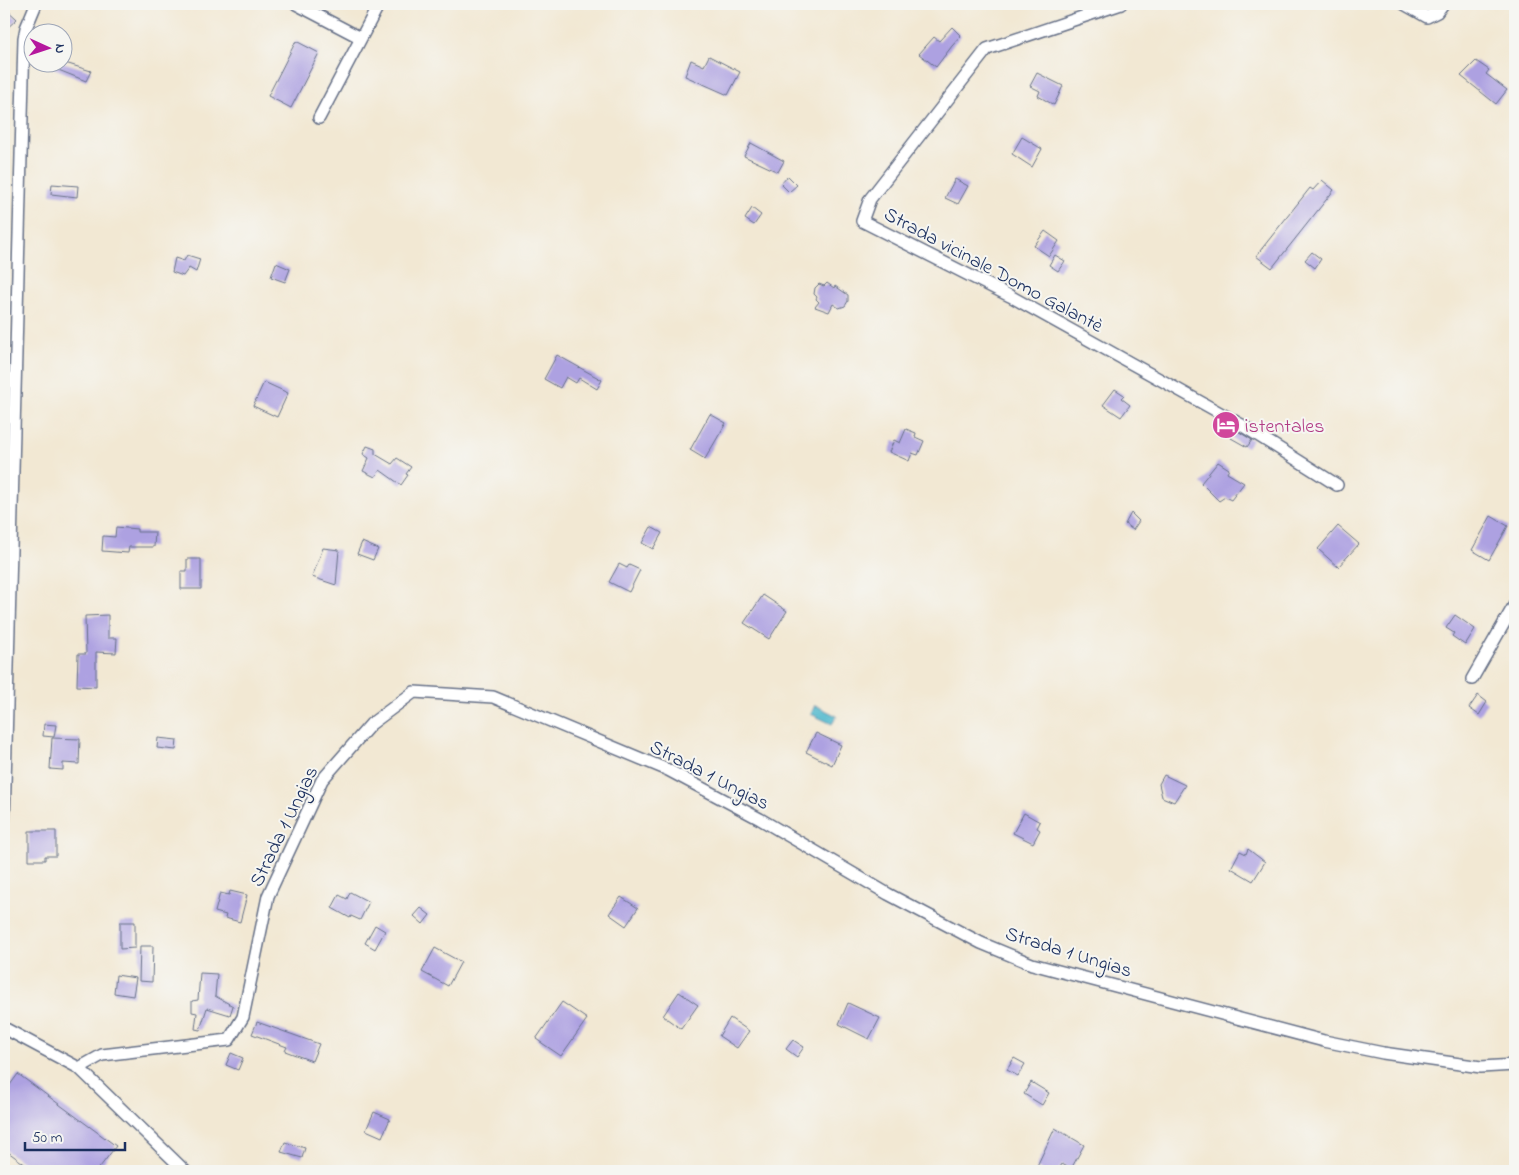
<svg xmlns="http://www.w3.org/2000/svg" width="1519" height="1175" font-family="'Indie Flower',sans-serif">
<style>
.water{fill:#4eb7cc;stroke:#347395}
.building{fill:#ada1e1}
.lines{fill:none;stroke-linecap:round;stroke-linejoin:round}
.minor-casing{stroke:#667087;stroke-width:14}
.minor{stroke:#fff;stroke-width:11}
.labels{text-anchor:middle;stroke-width:4;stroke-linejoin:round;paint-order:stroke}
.street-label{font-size:20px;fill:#1b2f5e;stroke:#f6f6f2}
.hotel-label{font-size:20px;fill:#b23c85;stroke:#f6f6f2;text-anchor:start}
</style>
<rect width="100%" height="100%" fill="#f6f6f2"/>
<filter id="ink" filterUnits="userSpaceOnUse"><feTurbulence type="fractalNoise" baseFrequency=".02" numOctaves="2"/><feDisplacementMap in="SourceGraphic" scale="10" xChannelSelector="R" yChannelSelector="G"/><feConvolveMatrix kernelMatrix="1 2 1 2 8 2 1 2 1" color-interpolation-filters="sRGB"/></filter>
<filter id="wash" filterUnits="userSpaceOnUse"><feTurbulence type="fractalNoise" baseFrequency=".0096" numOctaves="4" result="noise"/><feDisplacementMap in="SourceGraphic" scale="20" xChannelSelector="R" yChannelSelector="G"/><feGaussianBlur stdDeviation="1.12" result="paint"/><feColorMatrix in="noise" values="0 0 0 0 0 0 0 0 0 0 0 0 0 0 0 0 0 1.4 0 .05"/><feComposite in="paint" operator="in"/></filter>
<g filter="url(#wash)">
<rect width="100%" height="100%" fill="#f2e8d3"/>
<path class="water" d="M 815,705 L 837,716 L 832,724 L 811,714 Z"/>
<g id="blocks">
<path class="building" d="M 4,7 L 17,19 L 4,31 Z
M 952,27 L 961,36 L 952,46 L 936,67 L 919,54 L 934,37 L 939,41 Z
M 296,41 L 319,53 L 291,108 L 268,96 Z
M 709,56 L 740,72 L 728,95 L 685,76 L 691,60 L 704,66 Z
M 1476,61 L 1489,70 L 1486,74 L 1507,90 L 1496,104 L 1461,76 Z
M 47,62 L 62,62 L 91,71 L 86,81 L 46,65 Z
M 1037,73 L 1063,86 L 1054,105 L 1038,96 L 1040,91 L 1030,86 Z
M 1022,137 L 1042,149 L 1032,167 L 1012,154 Z
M 751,143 L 784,161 L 778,172 L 744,156 Z
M 788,176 L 797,185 L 789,192 L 781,184 Z
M 955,179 L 968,186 L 958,204 L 945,198 Z
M 1322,180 L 1334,190 L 1272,268 L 1256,256 L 1310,188 L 1313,190 Z
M 52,184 L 78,186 L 77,197 L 51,194 Z
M 752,208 L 761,215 L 754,225 L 745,219 Z
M 1045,231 L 1059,241 L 1049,256 L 1034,246 Z
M 1312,252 L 1321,259 L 1315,268 L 1305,260 Z
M 187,255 L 200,259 L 196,272 L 189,268 L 183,276 L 172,272 L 175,258 L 184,261 Z
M 1055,255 L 1065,261 L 1058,271 L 1049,265 Z
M 276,263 L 290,269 L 285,282 L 271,277 Z
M 827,283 L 834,288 L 835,286 L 848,295 L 848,301 L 845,306 L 839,308 L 833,304 L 829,312 L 815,307 L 819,302 L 816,299 L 817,297 L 814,294 L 815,288 L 819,284 L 824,286 Z
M 557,355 L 602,380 L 597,389 L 579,378 L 576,383 L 566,377 L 560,388 L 544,379 Z
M 264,382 L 288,393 L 277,417 L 253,406 Z
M 1115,389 L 1124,395 L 1121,398 L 1130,405 L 1121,417 L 1103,405 Z
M 710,414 L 726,423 L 705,459 L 690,450 Z
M 906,429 L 916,433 L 915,437 L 924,441 L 918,455 L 912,453 L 909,461 L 889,452 L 894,440 L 900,443 Z
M 1236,430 L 1252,440 L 1247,447 L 1231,438 Z
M 367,446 L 375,449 L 375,454 L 392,464 L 397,458 L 411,467 L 406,474 L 408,475 L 401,485 L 380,470 L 375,477 L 363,471 L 369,458 L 363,454 Z
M 1218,462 L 1229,469 L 1227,473 L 1244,483 L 1231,500 L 1225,497 L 1219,501 L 1201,483 Z
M 1131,513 L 1139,521 L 1133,530 L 1125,524 Z
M 1491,516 L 1508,526 L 1489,560 L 1472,550 Z
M 1338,526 L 1359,544 L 1338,567 L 1318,549 Z
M 116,527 L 137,529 L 137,532 L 155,532 L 154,547 L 129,547 L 128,553 L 102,551 L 103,536 L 115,537 Z
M 651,527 L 662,533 L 653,549 L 642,543 Z
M 362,542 L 378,549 L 373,560 L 357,554 Z
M 323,548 L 339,550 L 336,585 L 312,577 Z
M 187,559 L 201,559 L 201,589 L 181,589 L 181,571 L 187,571 Z
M 619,564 L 627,568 L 629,565 L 640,570 L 629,592 L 609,582 Z
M 763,595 L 787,611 L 769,639 L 744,623 Z
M 108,615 L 108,638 L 117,638 L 116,653 L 96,652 L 96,687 L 77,686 L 78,654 L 86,654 L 85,616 Z
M 1455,615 L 1475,629 L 1465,645 L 1452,636 L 1454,633 L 1446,628 Z
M 1478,695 L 1487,702 L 1479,715 L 1469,708 Z
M 44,724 L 56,725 L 54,737 L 43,736 Z
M 816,733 L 841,745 L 832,765 L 806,752 Z
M 52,738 L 80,739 L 79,764 L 63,763 L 63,770 L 50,769 Z
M 158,738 L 177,740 L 176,750 L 157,748 Z
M 1164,775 L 1185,785 L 1174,802 L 1162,797 L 1159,784 Z
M 1024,813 L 1040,822 L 1037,828 L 1040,830 L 1033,843 L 1013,833 Z
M 29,831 L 56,831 L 56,856 L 45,856 L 45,860 L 29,860 Z
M 1248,849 L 1265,862 L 1253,881 L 1231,868 L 1240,851 L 1246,854 Z
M 230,891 L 247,895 L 240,922 L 225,918 L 226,915 L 215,912 L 220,893 L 229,895 Z
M 350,892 L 369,902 L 360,920 L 351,916 L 350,918 L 332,908 L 339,895 L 347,899 Z
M 621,897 L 638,908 L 626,926 L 609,914 Z
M 421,908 L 430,915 L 423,924 L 414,916 Z
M 120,922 L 135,922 L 135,948 L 120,949 Z
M 375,925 L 385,931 L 375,949 L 365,943 Z
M 140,946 L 153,946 L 152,982 L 139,981 Z
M 435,948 L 461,962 L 448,986 L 422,972 Z
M 200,973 L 217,974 L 215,996 L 233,1006 L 230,1015 L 207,1008 L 200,1030 L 195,1029 L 197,1013 L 192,1012 L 192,1001 L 198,1000 Z
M 116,975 L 136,978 L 133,996 L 114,993 Z
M 679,992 L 698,1005 L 681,1029 L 663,1016 Z
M 562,1002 L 587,1019 L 561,1056 L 536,1039 Z
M 848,1003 L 880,1018 L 869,1039 L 839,1024 Z
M 730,1018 L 749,1031 L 737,1048 L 719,1036 Z
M 257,1022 L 319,1044 L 312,1061 L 285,1051 L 287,1047 L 252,1034 Z
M 793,1040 L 804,1047 L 797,1057 L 786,1049 Z
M 231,1053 L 243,1058 L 238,1070 L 226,1065 Z
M 1014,1058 L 1025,1064 L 1018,1076 L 1007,1070 Z
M 18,1074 L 116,1146 L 97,1171 L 34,1171 L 4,1149 L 4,1093 Z
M 1031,1082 L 1049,1093 L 1042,1105 L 1024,1094 Z
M 374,1112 L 390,1119 L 382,1137 L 366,1130 Z
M 1055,1128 L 1084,1145 L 1071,1169 L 1062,1164 L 1058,1171 L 1042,1171 L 1036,1168 Z
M 285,1142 L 305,1148 L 302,1158 L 281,1152 Z"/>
</g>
</g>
<g filter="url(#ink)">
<use href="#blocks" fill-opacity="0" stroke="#667087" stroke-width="1"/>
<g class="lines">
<defs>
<path id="minor" d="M 296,4 L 361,38
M 1121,4 L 987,49 L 870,199 L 862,221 L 1010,296 L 1240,424 L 1337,485
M 1404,4 L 1427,17 L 1437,12 L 1443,4
M 319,118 L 379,4
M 1472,679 L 1515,604
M 4,823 L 24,38 L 26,28 L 36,4
M 4,1028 L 79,1068 L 185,1171
M 79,1068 L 102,1055 L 229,1040 L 243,1017 L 268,896 L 322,780 L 371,724 L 414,692 L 493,697 L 668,770 L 760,819 L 888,894 L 981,943 L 1032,964 L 1324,1041 L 1383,1053 L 1481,1067 L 1515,1065"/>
</defs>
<use href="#minor" class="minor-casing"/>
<use href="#minor" class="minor"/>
</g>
</g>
<defs>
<symbol id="hotel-disc" viewBox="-11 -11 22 22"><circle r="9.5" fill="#d1479c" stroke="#f6f6f2"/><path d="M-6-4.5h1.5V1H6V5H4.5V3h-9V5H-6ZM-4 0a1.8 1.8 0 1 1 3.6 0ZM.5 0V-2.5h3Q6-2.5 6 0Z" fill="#fff"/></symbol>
</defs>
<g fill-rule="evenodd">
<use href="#hotel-disc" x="1210" y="409" width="32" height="32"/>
</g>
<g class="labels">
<g class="street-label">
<text transform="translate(994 269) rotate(28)" y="7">Strada vicinale Domo Galantè</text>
<text transform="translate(710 774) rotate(27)" y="7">Strada 1 Ungias</text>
<text transform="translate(283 826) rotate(-64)" y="7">Strada 1 Ungias</text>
<text transform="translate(1069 951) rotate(17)" y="7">Strada 1 Ungias</text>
</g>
<g class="hotel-label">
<text x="1245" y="432">istentales</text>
</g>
</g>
<rect width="1519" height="1175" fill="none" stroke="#f6f6f2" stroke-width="20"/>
<g transform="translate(48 48) rotate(93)"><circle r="24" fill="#f6f6f2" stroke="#9ea6b7"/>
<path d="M0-4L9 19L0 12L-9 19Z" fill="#b5179e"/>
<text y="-8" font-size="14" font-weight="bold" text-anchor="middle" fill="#1b2f5e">N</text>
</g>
<path d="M25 1142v8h100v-8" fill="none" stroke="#1b2f5e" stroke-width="2.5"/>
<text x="32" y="1142" font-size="15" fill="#1b2f5e" stroke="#f6f6f2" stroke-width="4" paint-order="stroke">50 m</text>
</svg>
